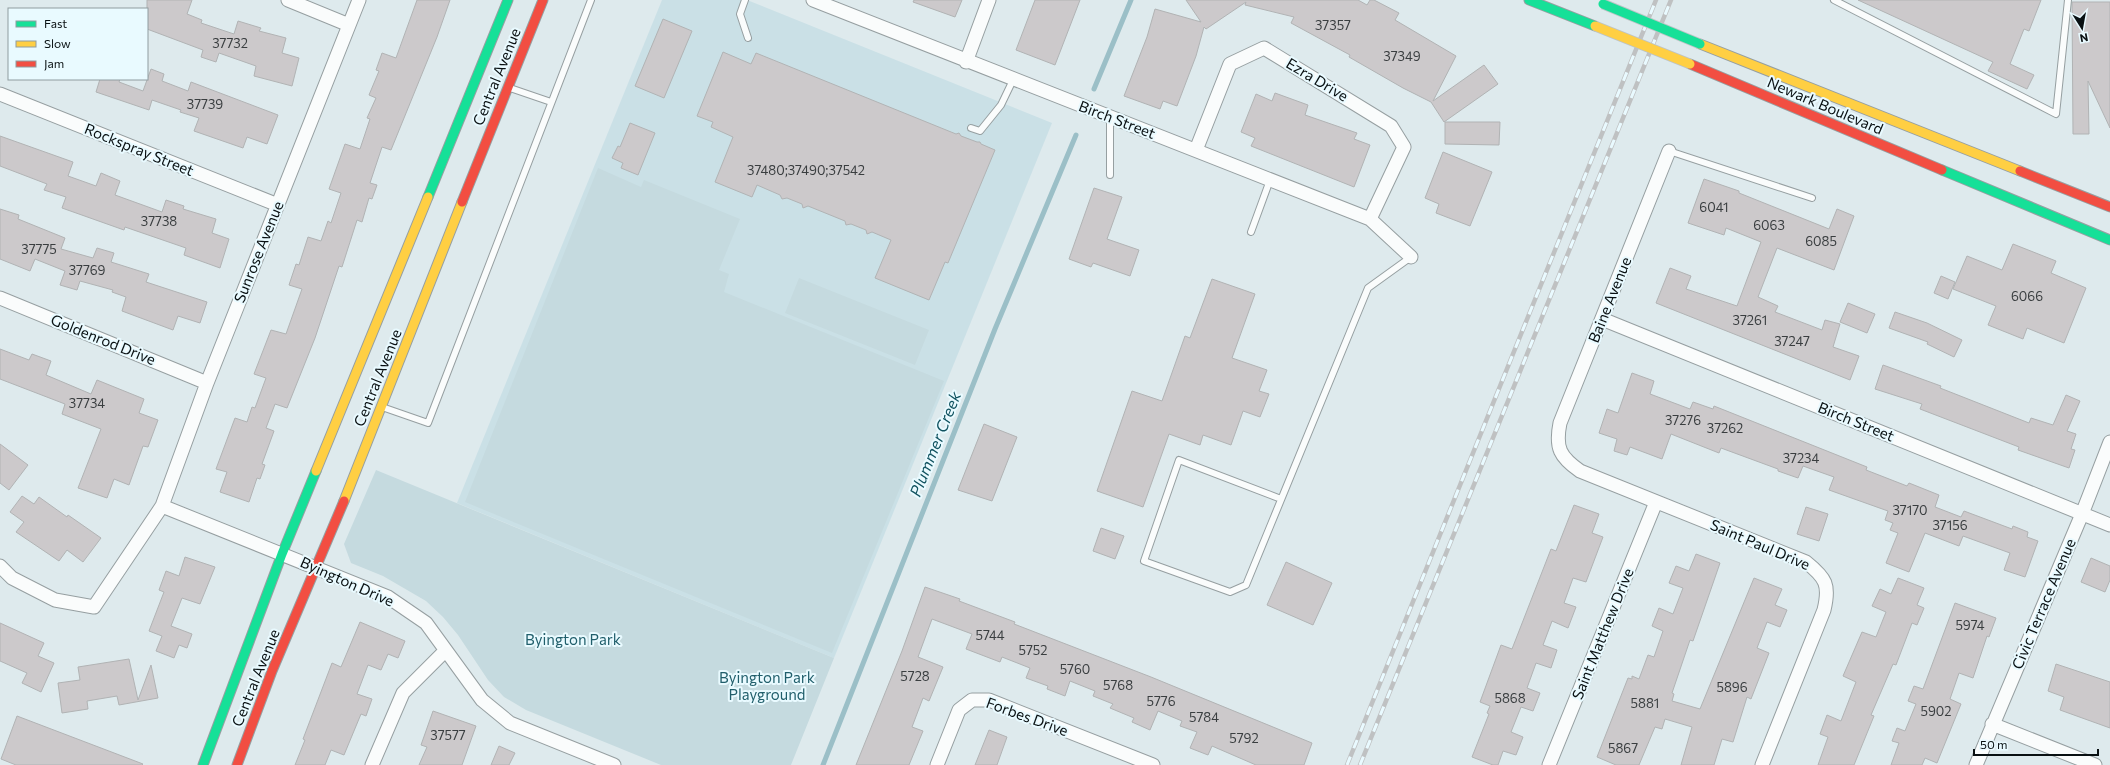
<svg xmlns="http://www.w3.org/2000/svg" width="2110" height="765" font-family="Commissioner,sans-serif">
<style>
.built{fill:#cae0e6}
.green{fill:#c5dadf}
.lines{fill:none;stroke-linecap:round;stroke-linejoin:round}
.stream{stroke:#9bbfc7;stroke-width:5}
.building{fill:#ccc9cb;stroke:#b1b3b4}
.lane-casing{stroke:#969fa1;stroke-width:8}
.street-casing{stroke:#969fa1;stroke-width:15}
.fast-casing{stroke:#969fa1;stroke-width:11}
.slow-casing{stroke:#969fa1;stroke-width:11}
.jam-casing{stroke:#969fa1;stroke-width:11}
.lane{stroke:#fafcfc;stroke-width:6}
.street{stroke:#fafcfc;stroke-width:13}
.fast{stroke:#16e098;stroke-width:9}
.slow{stroke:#ffcf43;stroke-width:9}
.jam{stroke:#f24e42;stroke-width:9}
.rail-casing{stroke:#bfc1c2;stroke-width:4.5}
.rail{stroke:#e9faff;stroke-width:3;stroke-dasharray:9;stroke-linecap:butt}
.fast-bridge-casing{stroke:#bdc3c5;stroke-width:11;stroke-linecap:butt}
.slow-bridge-casing{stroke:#bdc3c5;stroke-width:11;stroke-linecap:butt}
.fast-bridge{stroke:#16e098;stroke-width:9}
.slow-bridge{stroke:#ffcf43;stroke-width:9}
.labels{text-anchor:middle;stroke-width:4;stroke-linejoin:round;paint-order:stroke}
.number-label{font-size:13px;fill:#3a3e40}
.street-label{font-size:15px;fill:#091012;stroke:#e9faff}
.park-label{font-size:15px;fill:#205e6b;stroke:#e9faff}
.water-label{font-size:16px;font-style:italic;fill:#10525f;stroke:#e9faff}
</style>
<rect width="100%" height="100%" fill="#deeaed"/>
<path class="built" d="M 662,0 L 747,0 L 1052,123 L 834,658 L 457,503 Z"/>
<path class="green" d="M 598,168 L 641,187 L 644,180 L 740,219 L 719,270 L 729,274 L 724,292 L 944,381 L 832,653 L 465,502 Z
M 799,278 L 929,330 L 915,365 L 785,313 Z
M 376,470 L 834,658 L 791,765 L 661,765 L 526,710 L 504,697 L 488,680 L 458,635 L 443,617 L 426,601 L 383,576 L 351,563 L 344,544 Z"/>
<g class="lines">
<path class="stream" d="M 1094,89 L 1131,0
M 823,765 L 995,329 L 1076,135"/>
</g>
<path class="building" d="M 147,0 L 192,0 L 187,14 L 202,20 L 201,23 L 234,34 L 238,21 L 261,28 L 259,31 L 286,38 L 282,53 L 299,58 L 292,86 L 254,76 L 256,66 L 219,53 L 216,62 L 201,57 L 203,50 L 147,29 Z
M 417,0 L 450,0 L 437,37 L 391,150 L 382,147 L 370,183 L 377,185 L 372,199 L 369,198 L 362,222 L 357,220 L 342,267 L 339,266 L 315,338 L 287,408 L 275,404 L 266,428 L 274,431 L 262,464 L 265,465 L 260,479 L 257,478 L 249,502 L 220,492 L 227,472 L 216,469 L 235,418 L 247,422 L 252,407 L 255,408 L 266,378 L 254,374 L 271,330 L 286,334 L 302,289 L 289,285 L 296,264 L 299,265 L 308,237 L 321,241 L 328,221 L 331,223 L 341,193 L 329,189 L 345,144 L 360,149 L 370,119 L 367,118 L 376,98 L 369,95 L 379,71 L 376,70 L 382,53 L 396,58 Z
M 914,0 L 962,0 L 955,17 L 913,2 Z
M 1035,0 L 1080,0 L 1055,65 L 1016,50 Z
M 1186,0 L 1358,0 L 1367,5 L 1370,0 L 1374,0 L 1399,13 L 1395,20 L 1456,56 L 1433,101 L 1484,65 L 1498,84 L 1444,122 L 1431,102 L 1403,88 L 1349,57 L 1350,55 L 1291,23 L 1294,17 L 1245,5 L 1246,2 L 1206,29 L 1204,27 L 1196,56 L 1177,106 L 1163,101 L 1160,109 L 1124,96 L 1147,37 L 1155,9 L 1201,22 Z
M 1858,0 L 2041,0 L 2029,31 L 2024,29 L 2010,64 L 2034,75 L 2027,89 L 1988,71 L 1993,62 Z
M 2072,2 L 2110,2 L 2110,128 L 2088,81 L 2089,134 L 2073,134 Z
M 663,19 L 692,31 L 664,98 L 635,86 Z
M 723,52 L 751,64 L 756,53 L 956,134 L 959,133 L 961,136 L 977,142 L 980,142 L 981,144 L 995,150 L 948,263 L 945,262 L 929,300 L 875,278 L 891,240 L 872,232 L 867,234 L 866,230 L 851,224 L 846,225 L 845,221 L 808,206 L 803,208 L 802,204 L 787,198 L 782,199 L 780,195 L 757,185 L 752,197 L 715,182 L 733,137 L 711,127 L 713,122 L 697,116 Z
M 151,69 L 164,74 L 162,81 L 188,91 L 191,82 L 278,115 L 267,144 L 247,137 L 243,148 L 194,131 L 199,118 L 180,112 L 181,110 L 152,100 L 149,110 L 96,92 L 100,79 L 120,79 L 119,82 L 143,91 Z
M 1275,93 L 1308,105 L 1305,115 L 1357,133 L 1354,139 L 1370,145 L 1354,187 L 1251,146 L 1255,138 L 1241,132 L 1256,94 L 1272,101 Z
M 1445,122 L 1500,122 L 1499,145 L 1445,144 Z
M 630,123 L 655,133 L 638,175 L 621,168 L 623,163 L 612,158 L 618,146 L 620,147 Z
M 0,136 L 73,162 L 68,176 L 96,186 L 101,173 L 120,181 L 115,195 L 162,212 L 166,200 L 184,206 L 183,209 L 216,219 L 212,233 L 229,239 L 220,268 L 184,255 L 186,248 L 125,227 L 124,230 L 62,208 L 66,197 L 44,190 L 47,184 L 0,166 Z
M 1443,152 L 1492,172 L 1470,226 L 1436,213 L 1439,204 L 1425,198 Z
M 1704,179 L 1739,191 L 1739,193 L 1829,229 L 1837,209 L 1854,216 L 1834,270 L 1777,248 L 1758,297 L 1778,306 L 1775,312 L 1822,330 L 1825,320 L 1840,324 L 1833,347 L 1859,356 L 1850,380 L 1656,303 L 1670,268 L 1691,276 L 1686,289 L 1737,306 L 1761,242 L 1726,228 L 1724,235 L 1688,223 Z
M 1094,188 L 1122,197 L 1107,239 L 1139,250 L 1130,276 L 1093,263 L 1091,267 L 1069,259 Z
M 0,209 L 19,215 L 18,219 L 65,238 L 61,249 L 93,258 L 97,248 L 114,253 L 111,262 L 149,274 L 146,282 L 207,302 L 200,323 L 178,316 L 173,330 L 122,311 L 126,297 L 112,292 L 113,290 L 80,281 L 77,290 L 60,285 L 65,271 L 35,259 L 30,271 L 0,259 Z
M 2013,244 L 2056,261 L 2051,273 L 2086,288 L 2064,343 L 2027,328 L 2023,339 L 1988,325 L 1996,306 L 1953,289 L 1967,256 L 2002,270 Z
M 1941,276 L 1955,282 L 1948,299 L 1934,293 Z
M 1212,279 L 1255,294 L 1232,358 L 1267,370 L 1259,391 L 1269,394 L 1260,417 L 1243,411 L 1231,445 L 1203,435 L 1200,445 L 1169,434 L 1143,507 L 1097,491 L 1132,391 L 1162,401 L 1185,336 L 1190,338 Z
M 1848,303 L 1875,314 L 1867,333 L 1840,322 Z
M 1895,312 L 1927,323 L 1962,340 L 1954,357 L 1927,344 L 1928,342 L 1889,328 Z
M 0,349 L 29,360 L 32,354 L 51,361 L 46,375 L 91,394 L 97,380 L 144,399 L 139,413 L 158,420 L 148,447 L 143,446 L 129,485 L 114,479 L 107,498 L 78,488 L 101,429 L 62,414 L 65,404 L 0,379 Z
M 1883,365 L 1941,386 L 1940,388 L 2029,423 L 2031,418 L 2053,425 L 2066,395 L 2080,401 L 2067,431 L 2076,434 L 2071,449 L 2075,450 L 2069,468 L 2018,450 L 2019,447 L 1920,409 L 1922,404 L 1875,389 Z
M 1632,373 L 1654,381 L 1650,394 L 1690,409 L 1693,402 L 1713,409 L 1714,406 L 1867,467 L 1866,470 L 1907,486 L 1909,483 L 1939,495 L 1935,507 L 1961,517 L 1964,511 L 2012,529 L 2013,526 L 2028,532 L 2027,537 L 2038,541 L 2025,577 L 2004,570 L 2010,553 L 1963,536 L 1959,546 L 1925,533 L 1909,572 L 1886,563 L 1898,533 L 1890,530 L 1893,523 L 1885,520 L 1888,511 L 1829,490 L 1834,477 L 1803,466 L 1798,478 L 1778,471 L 1778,469 L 1721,448 L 1719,453 L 1671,434 L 1662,459 L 1630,447 L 1627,455 L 1614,451 L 1617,439 L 1599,433 L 1607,409 L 1618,413 Z
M 984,424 L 1017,437 L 992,501 L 958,490 Z
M 0,444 L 28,465 L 9,490 L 0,483 Z
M 22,496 L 34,504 L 39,497 L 67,517 L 68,515 L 101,538 L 83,562 L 67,550 L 59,561 L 16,532 L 24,522 L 10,512 Z
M 1574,505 L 1599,514 L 1592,533 L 1603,537 L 1586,582 L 1573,578 L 1564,603 L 1576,607 L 1568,628 L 1552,621 L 1543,645 L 1557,650 L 1551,668 L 1536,663 L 1527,688 L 1540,693 L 1533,711 L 1521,707 L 1511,732 L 1523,737 L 1516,755 L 1503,751 L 1498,765 L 1493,765 L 1472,757 L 1489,714 L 1487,713 L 1490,706 L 1480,702 L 1501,645 L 1512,649 L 1551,549 L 1556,551 Z
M 1806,507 L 1828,514 L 1819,541 L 1797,534 Z
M 1101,528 L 1124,536 L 1115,559 L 1093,551 Z
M 1696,554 L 1720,563 L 1693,641 L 1690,640 L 1672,693 L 1674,694 L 1672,701 L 1700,709 L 1754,578 L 1782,589 L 1775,605 L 1787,610 L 1780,627 L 1767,622 L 1757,648 L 1769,653 L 1751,699 L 1747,697 L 1733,742 L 1722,739 L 1714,765 L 1681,765 L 1692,727 L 1665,719 L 1662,729 L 1655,727 L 1639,765 L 1616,765 L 1597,757 L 1628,678 L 1632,679 L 1632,676 L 1639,679 L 1648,655 L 1654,657 L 1663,631 L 1652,626 L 1659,608 L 1673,614 L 1683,588 L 1669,583 L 1676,566 L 1689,571 Z
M 185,557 L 215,567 L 200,604 L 182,598 L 171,626 L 192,634 L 187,648 L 179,645 L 174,658 L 156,651 L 162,636 L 149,631 L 164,592 L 159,590 L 166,571 L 179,576 Z
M 2091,558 L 2110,566 L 2110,580 L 2105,592 L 2081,582 Z
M 1286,562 L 1332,583 L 1313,625 L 1267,605 Z
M 1898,578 L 1924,588 L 1917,605 L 1924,608 L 1917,625 L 1912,623 L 1896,665 L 1893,664 L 1871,715 L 1874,716 L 1854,765 L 1818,765 L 1828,737 L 1820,734 L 1827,715 L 1841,721 L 1856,682 L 1843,676 L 1862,632 L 1876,637 L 1886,612 L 1872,606 L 1880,589 L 1891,594 Z
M 925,587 L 960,599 L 959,601 L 1015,622 L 1014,624 L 1151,677 L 1312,743 L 1304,765 L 1256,765 L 1212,746 L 1208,755 L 1190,748 L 1197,732 L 1180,726 L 1182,721 L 1158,711 L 1150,730 L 1132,722 L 1134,718 L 1110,708 L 1113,704 L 1093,696 L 1095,691 L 1070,681 L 1065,696 L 1047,689 L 1048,686 L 1026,678 L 1030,668 L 1002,657 L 1000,662 L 966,649 L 972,634 L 932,619 L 918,657 L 943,667 L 929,701 L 923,698 L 912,727 L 923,731 L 909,765 L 856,765 L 902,651 Z
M 1955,603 L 1996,618 L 1989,637 L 1987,636 L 1973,678 L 1959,673 L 1950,699 L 1961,704 L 1937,763 L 1925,758 L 1922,765 L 1891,765 L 1899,743 L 1892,741 L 1897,728 L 1905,731 L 1916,704 L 1908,701 L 1914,686 L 1923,689 Z
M 360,622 L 405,641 L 398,658 L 388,654 L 381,670 L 368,665 L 357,694 L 372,699 L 366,716 L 361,714 L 344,755 L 331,750 L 325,765 L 295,765 L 305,740 L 303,739 L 332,663 L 341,667 Z
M 0,623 L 44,643 L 38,656 L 54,663 L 41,692 L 22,683 L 27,673 L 0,661 Z
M 129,659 L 138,700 L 151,665 L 158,698 L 119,705 L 117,696 L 87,701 L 88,709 L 62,713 L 58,683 L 80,680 L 78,667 Z
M 2056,664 L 2110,682 L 2110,728 L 2060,710 L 2064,697 L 2048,691 Z
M 433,711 L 476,726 L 462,765 L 419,765 L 427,747 L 421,745 Z
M 17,716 L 143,764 L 142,765 L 16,765 L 1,759 Z
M 989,730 L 1007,737 L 997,765 L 975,765 Z
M 499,746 L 515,753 L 509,765 L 491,765 Z"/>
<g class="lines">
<defs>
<path id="lane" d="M 745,0 L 740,14 L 748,38
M 1834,0 L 2056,114 L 2068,0
M 510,88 L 551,102
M 1110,117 L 1110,175
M 971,128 L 980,131 L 1001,105 L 1013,80
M 1669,151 L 1812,198
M 1251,232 L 1270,180
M 382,407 L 428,423 L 591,0
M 1281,499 L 1179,460 L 1144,561 L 1230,592 L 1246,585 L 1368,288 L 1411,257"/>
<path id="street" d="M 288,0 L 349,25
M 813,0 L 1370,219 L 1411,257
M 966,62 L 989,0
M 0,94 L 278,205
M 1196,150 L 1230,64 L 1264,48 L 1391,126 L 1404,147 L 1370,219
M 1669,151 L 1560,423 C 1555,448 1560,457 1580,471 L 1806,562 C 1826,578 1830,585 1824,610 L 1762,765
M 0,298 L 207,383
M 1602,319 L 2110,525
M 162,506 L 388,597 L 426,623 L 482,700 L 510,723 L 614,765
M 0,566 L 12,578 L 55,600 L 94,607 L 162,506 L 207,383 L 359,0
M 1992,724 L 2095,765
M 372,765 L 403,693 L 445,651
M 937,765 L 959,710 L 972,700 L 989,700 L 1153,765
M 1549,765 L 1656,502
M 1976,765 L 2082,514 L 2110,442"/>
<path id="fast" d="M 1529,0 L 1595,26
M 1942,170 L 2110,240
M 428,197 L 508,0
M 203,765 L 282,554 L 316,471"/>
<path id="slow" d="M 1700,44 L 2020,171
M 316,471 L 428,197
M 344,501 L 462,202"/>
<path id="jam" d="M 1690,64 L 1942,170
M 2020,171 L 2110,207
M 462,202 L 543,0
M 237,765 L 272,671 L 344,501"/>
</defs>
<use href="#lane" class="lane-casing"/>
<use href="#street" class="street-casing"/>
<use href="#fast" class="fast-casing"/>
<use href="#slow" class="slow-casing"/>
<use href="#jam" class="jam-casing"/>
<use href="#lane" class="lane"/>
<use href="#street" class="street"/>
<use href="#fast" class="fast"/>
<use href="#slow" class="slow"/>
<use href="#jam" class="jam"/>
<defs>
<path id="rail" d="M 1347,765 L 1656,0
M 1360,765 L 1671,0"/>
</defs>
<use href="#rail" class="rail-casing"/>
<use href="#rail" class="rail"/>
<defs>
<path id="fast-bridge" d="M 1603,4 L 1700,44"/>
<path id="slow-bridge" d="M 1595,26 L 1690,64"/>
</defs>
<use href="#fast-bridge" class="fast-bridge-casing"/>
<use href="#slow-bridge" class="slow-bridge-casing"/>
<use href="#fast-bridge" class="fast-bridge"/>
<use href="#slow-bridge" class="slow-bridge"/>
</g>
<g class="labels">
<g class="number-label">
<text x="1333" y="30">37357</text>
<text x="230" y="48">37732</text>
<text x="1402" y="61">37349</text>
<text x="205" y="109">37739</text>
<text x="806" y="175">37480;37490;37542</text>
<text x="1714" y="212">6041</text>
<text x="159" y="226">37738</text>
<text x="1769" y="230">6063</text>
<text x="1821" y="246">6085</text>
<text x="39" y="254">37775</text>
<text x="87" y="275">37769</text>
<text x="2027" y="301">6066</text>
<text x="1750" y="325">37261</text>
<text x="1792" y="346">37247</text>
<text x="87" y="408">37734</text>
<text x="1683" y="425">37276</text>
<text x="1725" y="433">37262</text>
<text x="1801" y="463">37234</text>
<text x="1910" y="515">37170</text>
<text x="1950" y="530">37156</text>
<text x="1970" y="630">5974</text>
<text x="990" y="640">5744</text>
<text x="1033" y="655">5752</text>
<text x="1075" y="674">5760</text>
<text x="915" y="681">5728</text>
<text x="1118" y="690">5768</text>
<text x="1732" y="692">5896</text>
<text x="1510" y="703">5868</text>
<text x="1161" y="706">5776</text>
<text x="1645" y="708">5881</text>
<text x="1936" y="716">5902</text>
<text x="1204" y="722">5784</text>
<text x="448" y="740">37577</text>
<text x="1244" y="743">5792</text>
<text x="1623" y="753">5867</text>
</g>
<g class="street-label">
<text transform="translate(497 77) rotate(-68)" y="5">Central Avenue</text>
<text transform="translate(1317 80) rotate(31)" y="5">Ezra Drive</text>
<text transform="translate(1825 106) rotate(23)" y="5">Newark Boulevard</text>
<text transform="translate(1117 120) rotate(21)" y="5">Birch Street</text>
<text transform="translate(139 150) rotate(22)" y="5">Rockspray Street</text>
<text transform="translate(259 252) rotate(-68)" y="5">Sunrose Avenue</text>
<text transform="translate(1610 300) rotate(-68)" y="5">Baine Avenue</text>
<text transform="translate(103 340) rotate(22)" y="5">Goldenrod Drive</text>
<text transform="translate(378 378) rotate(-68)" y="5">Central Avenue</text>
<text transform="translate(1856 422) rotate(22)" y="5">Birch Street</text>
<text transform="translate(1760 545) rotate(23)" y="5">Saint Paul Drive</text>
<text transform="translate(347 582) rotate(24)" y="5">Byington Drive</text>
<text transform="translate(2044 604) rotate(-67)" y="5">Civic Terrace Avenue</text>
<text transform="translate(1603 634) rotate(-68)" y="5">Saint Matthew Drive</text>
<text transform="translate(256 678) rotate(-68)" y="5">Central Avenue</text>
<text transform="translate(1027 717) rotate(20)" y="5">Forbes Drive</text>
</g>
<g class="park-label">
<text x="573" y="645">Byington Park</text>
<text x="767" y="683">Byington Park<tspan x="767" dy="17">Playground</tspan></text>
</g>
<g class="water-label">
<text transform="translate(935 444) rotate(-68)" y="6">Plummer Creek</text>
</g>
</g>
<rect x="8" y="8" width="140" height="72" fill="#e9faff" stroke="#8f9ca0"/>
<rect x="16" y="21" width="20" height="6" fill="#16e098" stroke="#8f9ca0"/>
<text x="44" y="28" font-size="12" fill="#091012">Fast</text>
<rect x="16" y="41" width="20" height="6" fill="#ffcf43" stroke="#8f9ca0"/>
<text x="44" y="48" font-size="12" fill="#091012">Slow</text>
<rect x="16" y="61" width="20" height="6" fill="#f24e42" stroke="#8f9ca0"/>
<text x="44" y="68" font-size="12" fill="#091012">Jam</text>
<g transform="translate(2082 28) rotate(169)" stroke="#e9faff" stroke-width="3" paint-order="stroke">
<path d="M0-3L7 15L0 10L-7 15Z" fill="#091012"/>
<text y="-6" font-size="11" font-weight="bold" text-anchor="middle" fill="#091012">N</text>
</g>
<path d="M1974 749v6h124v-6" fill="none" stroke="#091012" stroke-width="2"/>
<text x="1980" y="749" font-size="12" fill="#091012" stroke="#e9faff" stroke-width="3" paint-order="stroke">50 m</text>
</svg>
